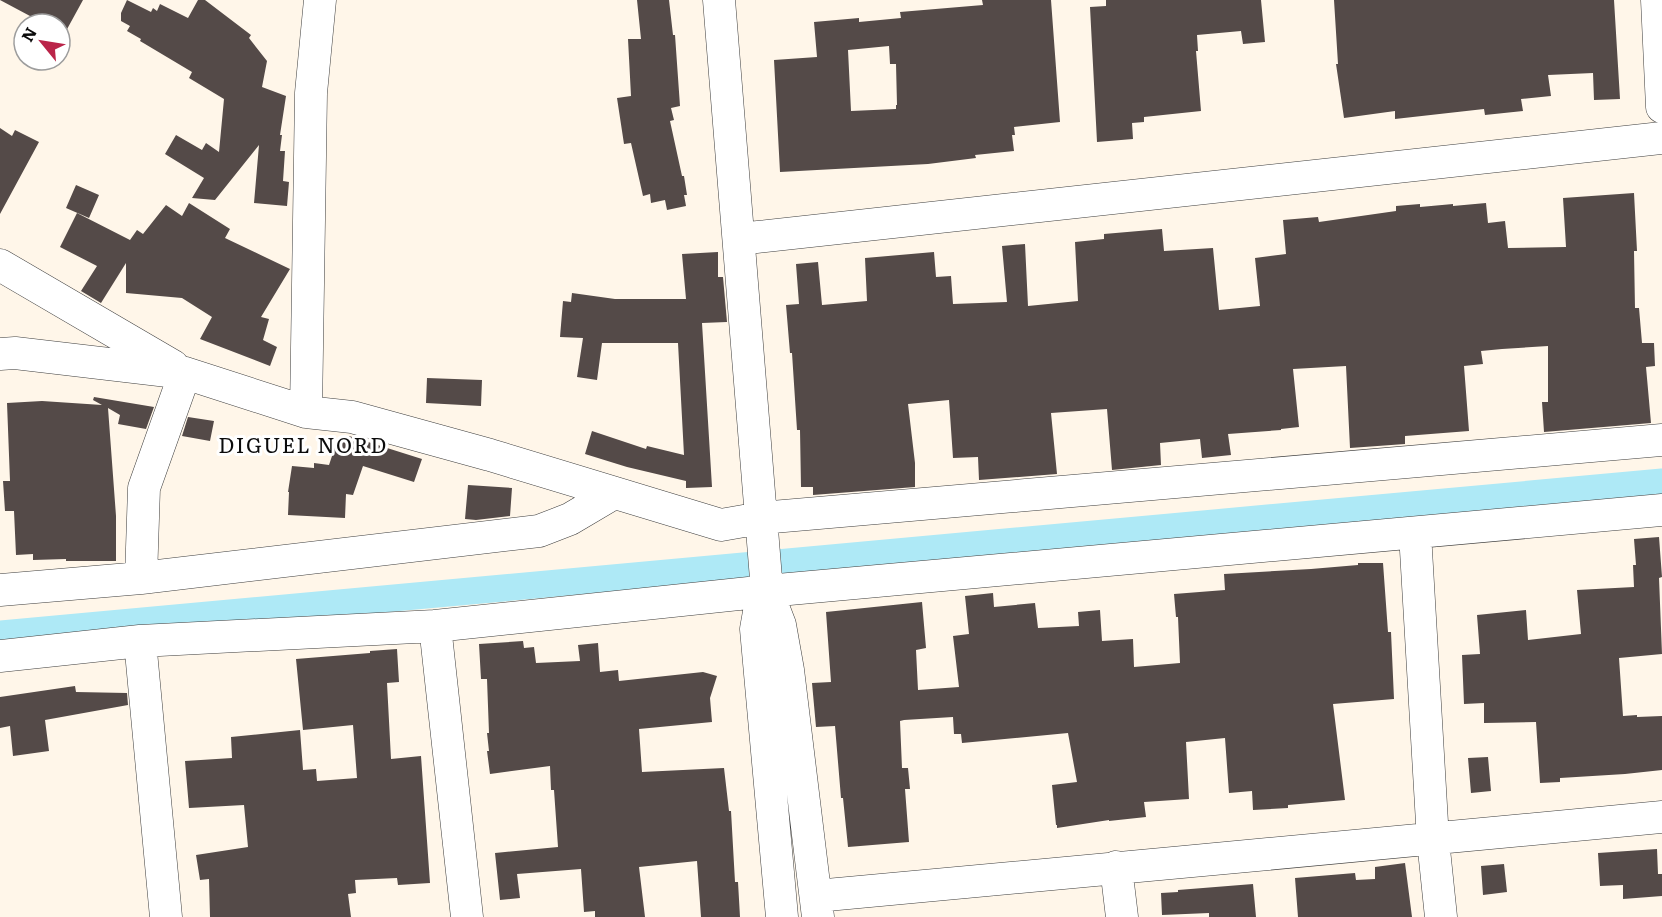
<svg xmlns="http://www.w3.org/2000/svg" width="1662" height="917" font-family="Literata,serif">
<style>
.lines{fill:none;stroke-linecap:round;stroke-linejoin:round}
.canal{stroke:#aee9f6;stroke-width:27}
.building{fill:#544a48;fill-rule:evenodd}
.minor-casing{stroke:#3e3e3e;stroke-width:33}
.minor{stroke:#fff;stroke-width:32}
.labels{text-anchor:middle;stroke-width:6;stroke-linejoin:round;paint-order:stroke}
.neighbourhood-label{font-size:21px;letter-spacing:1.5px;fill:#0b0b0b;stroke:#fff}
</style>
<rect width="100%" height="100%" fill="#fff6e9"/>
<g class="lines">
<path class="canal" d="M 0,634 L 1662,482"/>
</g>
<path class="building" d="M 0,0 L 83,0 L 66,31 L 60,28 L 60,24 L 52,24 L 48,22 L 45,24 Z
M 127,0 L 151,12 L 153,8 L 157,11 L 160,4 L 188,18 L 198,0 L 205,0 L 251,35 L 249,38 L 267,61 L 262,87 L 286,96 L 280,135 L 282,135 L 280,151 L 285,151 L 283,181 L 289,182 L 287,206 L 254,203 L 259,145 L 215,200 L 192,198 L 204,178 L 165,154 L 176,135 L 202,150 L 206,143 L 219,152 L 224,99 L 189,78 L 192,72 L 140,41 L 141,39 L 127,31 L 130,26 L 121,21 L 121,13 Z
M 637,0 L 669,0 L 673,35 L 675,35 L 680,106 L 671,108 L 674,120 L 670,121 L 682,176 L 684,176 L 687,195 L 684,195 L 686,206 L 667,210 L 665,200 L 651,203 L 650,194 L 643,196 L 631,143 L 624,144 L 617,98 L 631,96 L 628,39 L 641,39 Z
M 982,0 L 1051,0 L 1060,122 L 1014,127 L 1015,135 L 1012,135 L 1014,151 L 975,155 L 976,158 L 928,164 L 780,172 L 774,60 L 817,57 L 814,22 L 859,18 L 859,22 L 901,18 L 900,12 L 983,5 ZM 889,46 L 890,64 L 896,64 L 897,105 L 896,105 L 896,109 L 851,111 L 848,50 Z
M 1106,0 L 1261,0 L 1265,42 L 1243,44 L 1241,31 L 1197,35 L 1198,51 L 1196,51 L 1201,111 L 1144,117 L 1144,122 L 1132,123 L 1133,139 L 1097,142 L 1090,7 L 1106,6 Z
M 1334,0 L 1614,0 L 1620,99 L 1594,100 L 1593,73 L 1548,75 L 1551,96 L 1521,99 L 1523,111 L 1485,115 L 1484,109 L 1395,119 L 1395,111 L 1344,118 L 1336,64 L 1338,64 Z
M 0,128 L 12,136 L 15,130 L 39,142 L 0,214 Z
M 76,185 L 99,195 L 89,218 L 66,208 Z
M 1634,193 L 1637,251 L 1634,251 L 1635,308 L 1639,308 L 1642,343 L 1654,343 L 1655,366 L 1646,367 L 1651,423 L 1544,432 L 1542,402 L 1548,402 L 1548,346 L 1502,349 L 1481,351 L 1483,364 L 1464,366 L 1469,431 L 1405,436 L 1405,444 L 1350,448 L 1346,366 L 1293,369 L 1299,427 L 1281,429 L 1281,430 L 1228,434 L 1231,455 L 1202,458 L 1200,439 L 1160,443 L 1161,465 L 1112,470 L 1107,409 L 1051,413 L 1057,474 L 979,480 L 978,457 L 953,458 L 949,400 L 908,404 L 915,463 L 915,487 L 813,495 L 813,487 L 801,487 L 800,430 L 797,430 L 792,353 L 790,353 L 786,305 L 799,304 L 796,264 L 818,262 L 822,305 L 867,301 L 865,258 L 934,252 L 936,277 L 951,276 L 953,304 L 1007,302 L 1002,246 L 1025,244 L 1028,306 L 1078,301 L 1075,242 L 1104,239 L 1104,234 L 1162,229 L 1164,251 L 1213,248 L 1219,310 L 1260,306 L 1255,258 L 1286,254 L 1283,220 L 1318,217 L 1319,222 L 1396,211 L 1396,206 L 1420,204 L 1420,207 L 1453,204 L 1453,206 L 1486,203 L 1488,223 L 1505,221 L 1508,248 L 1566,247 L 1563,198 Z
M 189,203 L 230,229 L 225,238 L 290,269 L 261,317 L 269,319 L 263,340 L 277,347 L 270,366 L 200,339 L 212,317 L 182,298 L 126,293 L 126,263 L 101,303 L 81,291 L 97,266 L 60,247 L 77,213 L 130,240 L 137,230 L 143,234 L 166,205 L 182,216 Z
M 718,252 L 718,277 L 723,277 L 727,322 L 702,323 L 712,487 L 686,488 L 686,481 L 627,467 L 585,454 L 592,431 L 646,449 L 647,446 L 684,455 L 678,343 L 602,343 L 597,380 L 577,377 L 583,338 L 560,337 L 563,301 L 571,302 L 572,293 L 615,299 L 686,299 L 682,254 Z
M 427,378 L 482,380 L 481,406 L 426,403 Z
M 94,397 L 154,407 L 146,429 L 118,424 L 120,415 L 108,408 L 116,516 L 116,561 L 66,561 L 66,559 L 33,560 L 33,554 L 16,555 L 14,511 L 5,511 L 3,481 L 10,481 L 7,403 L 42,401 L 102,405 L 93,400 Z
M 188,417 L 214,421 L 210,441 L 182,436 Z
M 349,436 L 422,459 L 414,482 L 363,466 L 353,495 L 346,494 L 345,518 L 288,515 L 289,492 L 288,492 L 292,466 L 314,468 L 314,463 L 329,465 L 338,438 L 348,442 Z
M 468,485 L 512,488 L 510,516 L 476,520 L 465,519 Z
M 1659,537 L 1662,577 L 1659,578 L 1662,654 L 1619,658 L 1623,716 L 1637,715 L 1637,717 L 1662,716 L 1662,770 L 1625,774 L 1560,778 L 1560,782 L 1540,783 L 1536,722 L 1484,723 L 1484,703 L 1464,704 L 1462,655 L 1480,654 L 1477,615 L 1526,610 L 1528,640 L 1581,634 L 1577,590 L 1634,587 L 1633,565 L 1636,565 L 1634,539 Z
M 1358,563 L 1383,563 L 1388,632 L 1391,632 L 1394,699 L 1333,704 L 1345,800 L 1288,805 L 1288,808 L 1253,810 L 1252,791 L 1229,793 L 1225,738 L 1186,742 L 1189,799 L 1144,802 L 1146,817 L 1109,821 L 1109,820 L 1057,828 L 1057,825 L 1056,825 L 1052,785 L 1077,782 L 1068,733 L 962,743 L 961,734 L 954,734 L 953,717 L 904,720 L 900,721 L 902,768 L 908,768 L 910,789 L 905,789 L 909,842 L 848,847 L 843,798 L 841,798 L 835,726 L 816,727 L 812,683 L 831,682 L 826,612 L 922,602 L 926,648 L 916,650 L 918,690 L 959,687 L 953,636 L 969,634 L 965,596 L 993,593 L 994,607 L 1035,603 L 1038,628 L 1079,626 L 1078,612 L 1100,610 L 1102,641 L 1133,639 L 1134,667 L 1180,663 L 1178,617 L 1176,617 L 1174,594 L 1225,590 L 1224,574 L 1311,569 L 1358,565 Z
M 523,641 L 524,648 L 534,647 L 536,663 L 580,661 L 578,645 L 598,643 L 600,672 L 618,670 L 619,681 L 703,672 L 717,676 L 710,698 L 712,722 L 639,729 L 642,772 L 724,768 L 729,811 L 731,811 L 735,882 L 738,882 L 740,917 L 701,917 L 697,861 L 639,867 L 645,917 L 595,917 L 595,911 L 584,912 L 581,869 L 517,874 L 520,898 L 500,900 L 495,853 L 558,847 L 554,790 L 551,790 L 550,766 L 490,774 L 487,751 L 489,751 L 487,733 L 489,733 L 487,679 L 481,679 L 479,644 Z
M 397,649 L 399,682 L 387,683 L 391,759 L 421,756 L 430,883 L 398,885 L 397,878 L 355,880 L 356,893 L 348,894 L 351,917 L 210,917 L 209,879 L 200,880 L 196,855 L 248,847 L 244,805 L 189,808 L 185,761 L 232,758 L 231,737 L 300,730 L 303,770 L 316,769 L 317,781 L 357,778 L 353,725 L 303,730 L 296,659 L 370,653 L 370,651 Z
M 75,686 L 76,692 L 127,693 L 128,705 L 45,720 L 49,751 L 13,756 L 10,726 L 0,728 L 0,697 Z
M 1488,757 L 1491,791 L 1471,793 L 1468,758 Z
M 1657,849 L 1658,874 L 1662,874 L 1662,896 L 1623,899 L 1623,885 L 1600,886 L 1598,853 Z
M 1405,863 L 1412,917 L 1298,917 L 1295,878 L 1355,873 L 1356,880 L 1375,879 L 1375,867 Z
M 1504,864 L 1507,892 L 1483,895 L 1481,866 Z
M 1253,884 L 1256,917 L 1209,917 L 1209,913 L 1162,915 L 1161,893 L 1178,892 L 1178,890 Z"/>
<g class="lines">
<defs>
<path id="minor" d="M 719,0 L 767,591 L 780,625 L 788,670 L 818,917
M 1657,0 L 1662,107
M 739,239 L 1662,138
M 0,265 L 173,366
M 0,354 L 15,353 L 185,373 L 306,412 L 352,417 L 490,455 L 721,525 L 761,518 L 1662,440
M 306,412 L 311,93 L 320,0
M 1415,533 L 1433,840 L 1441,917
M 141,578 L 144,488 L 185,373
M 0,590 L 141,578 L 539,531 L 570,519 L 614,493
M 767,591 L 759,612 L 756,629 L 782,917
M 435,626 L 467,917
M 140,641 L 166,917
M 0,656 L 140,641 L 435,626 L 767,591 L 1662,510
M 1116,867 L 1122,917
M 816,896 C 1098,869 1380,845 1662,817"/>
</defs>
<use href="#minor" class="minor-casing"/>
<use href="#minor" class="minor"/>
</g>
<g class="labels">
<g class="neighbourhood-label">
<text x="303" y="453">DIGUEL NORD</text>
</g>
</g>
<g transform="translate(42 42) rotate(300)"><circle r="28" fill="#ffffff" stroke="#9d9d9d" stroke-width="1.5"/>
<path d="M0-4.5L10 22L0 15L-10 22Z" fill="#ba2449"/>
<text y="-9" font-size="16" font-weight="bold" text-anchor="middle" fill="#0b0b0b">N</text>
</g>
</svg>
